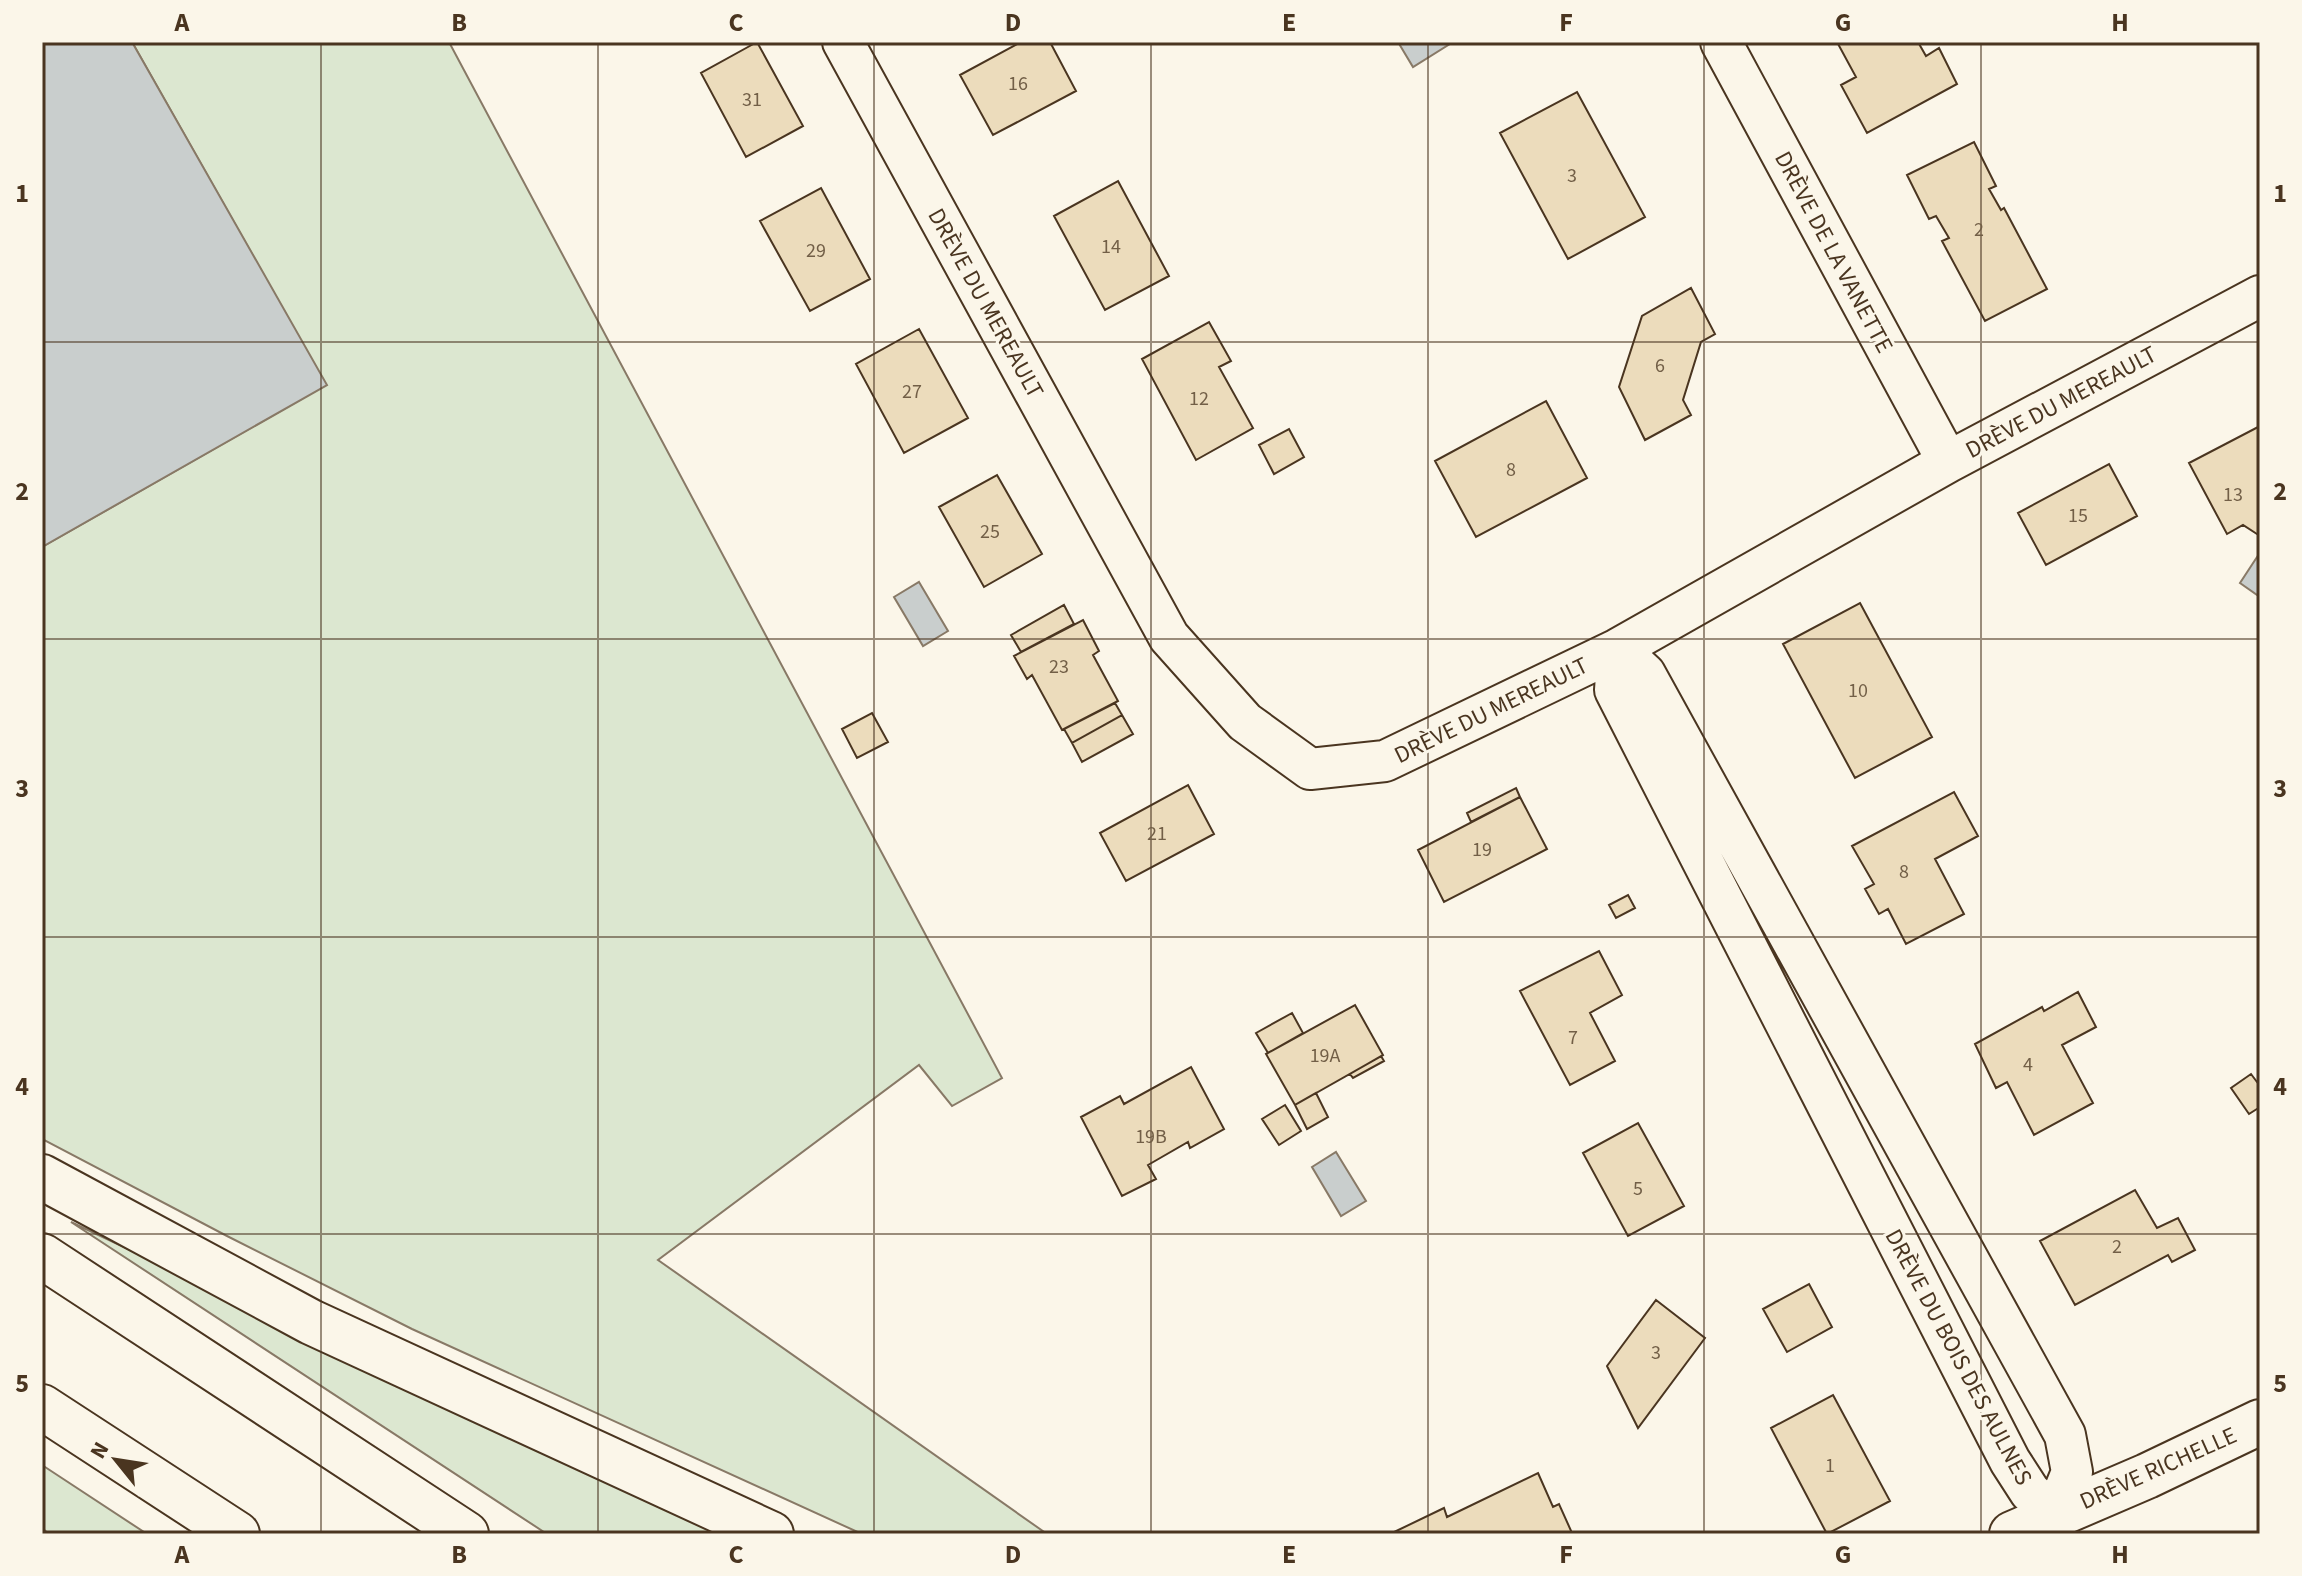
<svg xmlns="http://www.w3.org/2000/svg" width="2302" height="1576" font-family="'Source Sans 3',sans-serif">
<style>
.green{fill:#dce7d0;stroke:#887966;stroke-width:2}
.water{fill:#c9cecd;stroke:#887966;stroke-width:2}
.building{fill:#ecdcbc;stroke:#4a3520;stroke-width:2}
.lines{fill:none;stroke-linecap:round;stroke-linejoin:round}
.street-casing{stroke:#4a3520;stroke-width:44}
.secondary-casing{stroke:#4a3520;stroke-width:48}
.highway-casing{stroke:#4a3520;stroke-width:48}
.street{stroke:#fbf6e9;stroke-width:40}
.secondary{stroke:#fbf6e9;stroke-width:44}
.highway{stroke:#fbf6e9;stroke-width:44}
.grid{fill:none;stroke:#4a3520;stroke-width:2;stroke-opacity:0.55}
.labels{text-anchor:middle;stroke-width:6;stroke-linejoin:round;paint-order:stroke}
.number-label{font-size:20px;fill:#725f47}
.street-label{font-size:24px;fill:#4a3520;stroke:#fbf6e9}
.neatline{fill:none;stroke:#4a3520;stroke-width:3}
.grid-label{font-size:26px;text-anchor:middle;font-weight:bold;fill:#4a3520}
</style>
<rect width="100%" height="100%" fill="#fbf6e9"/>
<path class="green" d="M 132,42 L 449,42 L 1002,1078 L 952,1106 L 919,1065 L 658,1260 L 1047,1534 L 862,1534 L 412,1329 L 227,1236 L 42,1139 L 42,547 L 326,385 Z
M 71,1222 L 729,1534 L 547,1534 Z
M 42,1465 L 147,1534 L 49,1534 L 42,1528 Z"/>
<path class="water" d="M 42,42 L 132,42 L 327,385 L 42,547 Z
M 1398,42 L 1453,42 L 1413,67 Z
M 2259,554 L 2260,555 L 2260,597 L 2240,583 Z
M 919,582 L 948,631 L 923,646 L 894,597 Z
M 1336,1152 L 1366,1201 L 1341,1216 L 1312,1167 Z"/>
<path class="building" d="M 757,42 L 803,126 L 746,157 L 701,73 Z
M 1021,42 L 1050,42 L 1076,91 L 993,135 L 960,75 Z
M 1837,42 L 1918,42 L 1926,56 L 1939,48 L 1957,84 L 1867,133 L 1841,85 L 1856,77 Z
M 1577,92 L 1645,217 L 1568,259 L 1500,133 Z
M 1974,142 L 1996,186 L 1989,189 L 2001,210 L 2004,208 L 2047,289 L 1985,321 L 1942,241 L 1949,238 L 1936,216 L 1929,219 L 1907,175 Z
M 1118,181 L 1169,276 L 1105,310 L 1054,216 Z
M 821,188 L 870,279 L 810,311 L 760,221 Z
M 1691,288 L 1715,334 L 1701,342 L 1683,400 L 1691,415 L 1645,440 L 1619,387 L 1642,316 Z
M 1209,322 L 1231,361 L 1219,367 L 1253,428 L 1196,460 L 1142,359 Z
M 919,329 L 968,418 L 904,453 L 856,364 Z
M 1546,401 L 1587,478 L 1476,537 L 1435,461 Z
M 2260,426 L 2260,536 L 2243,525 L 2227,534 L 2189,463 Z
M 1289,429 L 1304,457 L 1274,474 L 1259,445 Z
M 2109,464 L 2137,516 L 2046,565 L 2018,513 Z
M 997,475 L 1042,554 L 984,587 L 939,507 Z
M 1860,603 L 1932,737 L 1855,778 L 1783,644 Z
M 1064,605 L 1074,624 L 1021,652 L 1011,635 Z
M 1083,620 L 1099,651 L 1093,655 L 1118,701 L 1062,730 L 1032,675 L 1027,679 L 1014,656 Z
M 1115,703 L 1122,715 L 1072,743 L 1064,729 Z
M 872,713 L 888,742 L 857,758 L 842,729 Z
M 1122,715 L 1133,734 L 1082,762 L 1072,743 Z
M 1188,785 L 1214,834 L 1126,881 L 1100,833 Z
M 1516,788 L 1520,797 L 1471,822 L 1467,813 Z
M 1954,792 L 1978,836 L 1935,859 L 1964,914 L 1906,944 L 1888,909 L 1879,914 L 1865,889 L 1874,884 L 1852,846 Z
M 1520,797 L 1547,849 L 1444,902 L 1418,850 Z
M 1628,895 L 1635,908 L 1616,918 L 1609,905 Z
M 1599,951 L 1622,995 L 1590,1013 L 1615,1061 L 1570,1085 L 1520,991 Z
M 2078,992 L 2096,1027 L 2062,1045 L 2093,1103 L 2034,1135 L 2007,1082 L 1996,1088 L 1975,1044 L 2042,1007 L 2044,1011 Z
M 1355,1005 L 1383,1055 L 1295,1105 L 1266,1054 Z
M 1292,1013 L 1303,1033 L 1268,1053 L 1256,1033 Z
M 1381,1056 L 1384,1061 L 1353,1078 L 1350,1074 Z
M 1191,1067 L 1224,1129 L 1190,1148 L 1188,1142 L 1148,1165 L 1156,1179 L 1122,1196 L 1081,1117 L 1120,1096 L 1124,1104 Z
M 2251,1074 L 2260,1086 L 2260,1107 L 2249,1114 L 2231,1088 Z
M 1316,1093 L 1328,1117 L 1307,1129 L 1295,1105 Z
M 1285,1105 L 1301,1131 L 1279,1145 L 1262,1119 Z
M 1638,1123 L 1684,1206 L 1628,1236 L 1583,1153 Z
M 2135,1190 L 2157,1228 L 2178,1218 L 2195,1250 L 2172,1262 L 2168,1255 L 2075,1305 L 2040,1241 Z
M 1809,1284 L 1832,1327 L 1787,1352 L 1763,1309 Z
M 1656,1300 L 1705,1338 L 1638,1428 L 1607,1366 Z
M 1833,1395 L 1890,1501 L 1827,1534 L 1771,1428 Z
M 1538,1473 L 1553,1507 L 1559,1504 L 1572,1533 L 1390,1534 L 1444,1508 L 1447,1517 Z"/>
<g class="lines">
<defs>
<path id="street" d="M 843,42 L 1169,637 L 1245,722 L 1310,769 L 1385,761 L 1618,649 L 1948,462 L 2260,296
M 1721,42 L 1948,462
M 1618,649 L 1645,674 L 2065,1435 L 2072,1472 L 2055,1514 L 2030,1492 L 2010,1461 L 1615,690 Z"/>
<path id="secondary" d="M 2012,1534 L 2147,1476 L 2260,1422"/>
<path id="highway" d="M 42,1177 L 311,1322 L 771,1534
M 42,1256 L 466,1534
M 42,1407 L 237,1534"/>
</defs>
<use href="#street" class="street-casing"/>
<use href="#secondary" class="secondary-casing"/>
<use href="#highway" class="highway-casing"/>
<use href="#street" class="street"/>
<use href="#secondary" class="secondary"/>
<use href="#highway" class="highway"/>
</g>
<path class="grid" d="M 321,42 L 321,1534M 598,42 L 598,1534M 874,42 L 874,1534M 1151,42 L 1151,1534M 1428,42 L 1428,1534M 1704,42 L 1704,1534M 1981,42 L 1981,1534M 42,342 L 2260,342M 42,639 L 2260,639M 42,937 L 2260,937M 42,1234 L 2260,1234"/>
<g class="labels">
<g class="number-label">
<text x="1018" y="90">16</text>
<text x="752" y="106">31</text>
<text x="1572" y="182">3</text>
<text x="1979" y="236">2</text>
<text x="1111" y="253">14</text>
<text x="816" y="257">29</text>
<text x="1660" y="372">6</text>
<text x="912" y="398">27</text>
<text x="1199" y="405">12</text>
<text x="1511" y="476">8</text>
<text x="2233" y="501">13</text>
<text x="2078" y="522">15</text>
<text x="990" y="538">25</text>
<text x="1059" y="673">23</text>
<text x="1858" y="697">10</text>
<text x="1157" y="840">21</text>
<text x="1482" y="856">19</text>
<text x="1904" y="878">8</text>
<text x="1573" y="1044">7</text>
<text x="1325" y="1062">19A</text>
<text x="2028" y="1071">4</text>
<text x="1151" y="1143">19B</text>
<text x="1638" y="1195">5</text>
<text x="2117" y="1253">2</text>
<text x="1656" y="1359">3</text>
<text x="1830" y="1472">1</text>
</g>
<g class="street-label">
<text transform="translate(1834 252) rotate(62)" y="8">DRÈVE DE LA VANETTE</text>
<text transform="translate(986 303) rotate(61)" y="8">DRÈVE DU MEREAULT</text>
<text transform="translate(2061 402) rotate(-28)" y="8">DRÈVE DU MEREAULT</text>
<text transform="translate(1491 710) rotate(-26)" y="8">DRÈVE DU MEREAULT</text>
<text transform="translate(1959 1357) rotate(62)" y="8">DRÈVE DU BOIS DES AULNES</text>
<text transform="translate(2158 1468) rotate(-24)" y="8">DRÈVE RICHELLE</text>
</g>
</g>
<rect width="2302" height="1576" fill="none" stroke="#fbf6e9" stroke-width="88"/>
<g transform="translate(116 1460) rotate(300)" stroke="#fbf6e9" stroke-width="6" paint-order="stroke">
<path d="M0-6L14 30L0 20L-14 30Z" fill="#4a3520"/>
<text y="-12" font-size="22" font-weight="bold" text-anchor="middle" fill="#4a3520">N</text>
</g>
<rect x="44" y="44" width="2214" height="1488" class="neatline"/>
<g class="grid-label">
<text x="182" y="31">A</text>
<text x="459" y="31">B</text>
<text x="736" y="31">C</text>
<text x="1013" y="31">D</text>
<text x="1289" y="31">E</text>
<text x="1566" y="31">F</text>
<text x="1843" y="31">G</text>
<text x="2120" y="31">H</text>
<text x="22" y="202">1</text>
<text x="2280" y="202">1</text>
<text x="22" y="500">2</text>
<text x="2280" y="500">2</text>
<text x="22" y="797">3</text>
<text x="2280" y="797">3</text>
<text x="22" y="1095">4</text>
<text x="2280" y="1095">4</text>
<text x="22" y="1392">5</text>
<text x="2280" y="1392">5</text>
<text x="182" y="1563">A</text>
<text x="459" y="1563">B</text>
<text x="736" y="1563">C</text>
<text x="1013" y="1563">D</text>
<text x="1289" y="1563">E</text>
<text x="1566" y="1563">F</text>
<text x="1843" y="1563">G</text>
<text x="2120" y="1563">H</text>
</g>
</svg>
